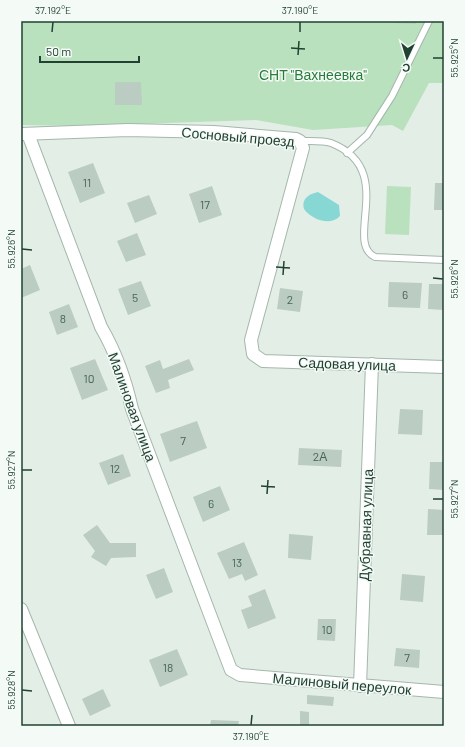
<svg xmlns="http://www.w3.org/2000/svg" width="465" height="747" font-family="Barlow,sans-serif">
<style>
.green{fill:#bae1be}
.water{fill:#87d8d5}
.building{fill:#bbccc2}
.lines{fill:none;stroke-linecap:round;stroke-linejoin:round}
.service-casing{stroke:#a5b7ad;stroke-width:8}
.minor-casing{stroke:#a5b7ad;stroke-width:14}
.service{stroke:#fff;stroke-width:6}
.minor{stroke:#fff;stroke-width:12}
.ticks{fill:none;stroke:#214133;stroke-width:1.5}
.labels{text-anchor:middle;stroke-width:3;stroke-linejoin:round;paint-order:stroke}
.number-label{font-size:12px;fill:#486457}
.park-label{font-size:14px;fill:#277c39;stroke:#f4faf6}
.street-label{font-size:14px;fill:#214133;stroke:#f4faf6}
.neatline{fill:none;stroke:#214133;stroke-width:1.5}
.ticks-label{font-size:10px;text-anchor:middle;fill:#214133}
</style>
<rect width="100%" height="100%" fill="#e3eee7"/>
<path class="green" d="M 21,21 L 444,21 L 444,83 L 429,83 L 403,131 L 392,125 L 313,130 L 256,120 L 78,126 L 21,125 Z
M 387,186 L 411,187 L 409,235 L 385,234 Z"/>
<path class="water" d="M 318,192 L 339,205 L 340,216 C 330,227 311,219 304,209 C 301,199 309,194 318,192 Z"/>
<path class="building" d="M 392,21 L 416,21 L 416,24 L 392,23 Z
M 115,82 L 141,82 L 142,105 L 115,105 Z
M 93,163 L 105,193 L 80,203 L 68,172 Z
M 435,183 L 444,183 L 444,210 L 434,210 Z
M 212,186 L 222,215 L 199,223 L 189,194 Z
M 149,195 L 157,214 L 135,223 L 127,203 Z
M 137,233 L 146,255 L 126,262 L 117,241 Z
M 30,265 L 40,290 L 21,298 L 21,269 Z
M 141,281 L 151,306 L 128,315 L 118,289 Z
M 389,282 L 422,283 L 420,308 L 388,307 Z
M 429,284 L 444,284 L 444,310 L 428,309 Z
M 280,288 L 303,291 L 300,312 L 277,309 Z
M 69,304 L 78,327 L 57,335 L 49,312 Z
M 95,359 L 108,390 L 82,400 L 70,368 Z
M 189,359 L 194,370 L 168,380 L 170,388 L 156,393 L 145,366 L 160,360 L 163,369 Z
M 400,409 L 423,410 L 422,435 L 398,434 Z
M 197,421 L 207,448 L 170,462 L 160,434 Z
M 299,448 L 342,450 L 341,467 L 298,465 Z
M 123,454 L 131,476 L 108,485 L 99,463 Z
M 430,462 L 444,462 L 444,490 L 429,489 Z
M 220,486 L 230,510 L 203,522 L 193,497 Z
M 428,509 L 444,510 L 444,535 L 427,535 Z
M 97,525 L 110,543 L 136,543 L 136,557 L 111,558 L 106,566 L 91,557 L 95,551 L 83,535 Z
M 289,534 L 313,536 L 311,560 L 288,558 Z
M 244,542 L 258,575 L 245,581 L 242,574 L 229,579 L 217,553 Z
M 164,568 L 173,592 L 156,599 L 146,575 Z
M 402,574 L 425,576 L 423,602 L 400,600 Z
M 265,589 L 276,618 L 248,629 L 241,610 L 252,606 L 248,596 Z
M 318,619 L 336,619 L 335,641 L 317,640 Z
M 396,648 L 420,650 L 419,668 L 394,666 Z
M 177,649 L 188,675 L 160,687 L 149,660 Z
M 103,689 L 111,706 L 90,716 L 82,699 Z
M 307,695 L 334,697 L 333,706 L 307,704 Z
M 300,711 L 309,712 L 309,726 L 300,726 Z
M 211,720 L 239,721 L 238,726 L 210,726 Z"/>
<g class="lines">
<defs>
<path id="service" d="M 300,141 C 309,141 322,140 331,143 C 398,169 343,242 375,257 L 444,260
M 347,153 L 367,135 L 392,96 L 429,21"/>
<path id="minor" d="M 21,134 L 128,130 L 214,132 L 296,139 L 300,141 L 303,148 L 251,340 L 253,354 L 263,361 L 444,367
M 28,134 L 101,327 C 115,351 126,382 132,409 L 231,670 L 240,675 L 444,692
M 21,609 L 69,726
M 360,686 L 372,364"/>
</defs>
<use href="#service" class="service-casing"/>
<use href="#minor" class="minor-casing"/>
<use href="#service" class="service"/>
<use href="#minor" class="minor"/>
</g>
<path class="ticks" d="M 52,32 L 53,22M 300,32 L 300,22M 291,48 L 305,49M 298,55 L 299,41M 433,58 L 443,58M 22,249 L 32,250M 276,267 L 290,268M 283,275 L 284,261M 433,278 L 443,279M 22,470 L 32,470M 261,486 L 275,487M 267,494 L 268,480M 433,499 L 443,499M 22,690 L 32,691M 251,725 L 252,715"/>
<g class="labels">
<g class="number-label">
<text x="87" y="187">11</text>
<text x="205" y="209">17</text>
<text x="405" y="299">6</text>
<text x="135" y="302">5</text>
<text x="290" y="304">2</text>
<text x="63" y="323">8</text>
<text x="89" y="383">10</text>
<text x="183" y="445">7</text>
<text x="320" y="461">2А</text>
<text x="115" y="473">12</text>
<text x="211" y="508">6</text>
<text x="237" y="567">13</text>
<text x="327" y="634">10</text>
<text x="407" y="662">7</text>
<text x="168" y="672">18</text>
</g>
<g class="park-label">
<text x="313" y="80">СНТ "Вахнеевка"</text>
</g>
<g class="street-label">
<text transform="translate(238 137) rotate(5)" y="5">Сосновый проезд</text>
<text transform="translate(347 364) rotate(2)" y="5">Садовая улица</text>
<text transform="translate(132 407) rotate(70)" y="5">Малиновая улица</text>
<text transform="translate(366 525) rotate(-88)" y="5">Дубравная улица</text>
<text transform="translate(342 684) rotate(5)" y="5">Малиновый переулок</text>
</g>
</g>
<rect width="465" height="747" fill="none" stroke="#f4faf6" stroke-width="44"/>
<g transform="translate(407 58) rotate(184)" stroke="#f4faf6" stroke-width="3" paint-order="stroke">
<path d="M0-3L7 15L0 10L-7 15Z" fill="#214133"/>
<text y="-6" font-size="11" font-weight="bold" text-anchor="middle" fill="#214133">С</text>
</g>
<path d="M40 56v6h99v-6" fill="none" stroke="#214133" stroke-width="2"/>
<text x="46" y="56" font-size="12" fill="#214133" stroke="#f4faf6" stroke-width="3" paint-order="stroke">50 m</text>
<rect x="22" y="22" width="421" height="703" class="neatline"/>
<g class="ticks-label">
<text x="53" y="14">37.192°E</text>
<text x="300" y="14">37.190°E</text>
<text transform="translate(454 58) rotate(-90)" y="4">55.925°N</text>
<text transform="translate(11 249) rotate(-90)" y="4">55.926°N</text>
<text transform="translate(454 279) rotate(-90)" y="4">55.926°N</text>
<text transform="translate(11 470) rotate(-90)" y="4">55.927°N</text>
<text transform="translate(454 499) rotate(-90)" y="4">55.927°N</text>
<text transform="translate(11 690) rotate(-90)" y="4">55.928°N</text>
<text x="251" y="740">37.190°E</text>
</g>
</svg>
